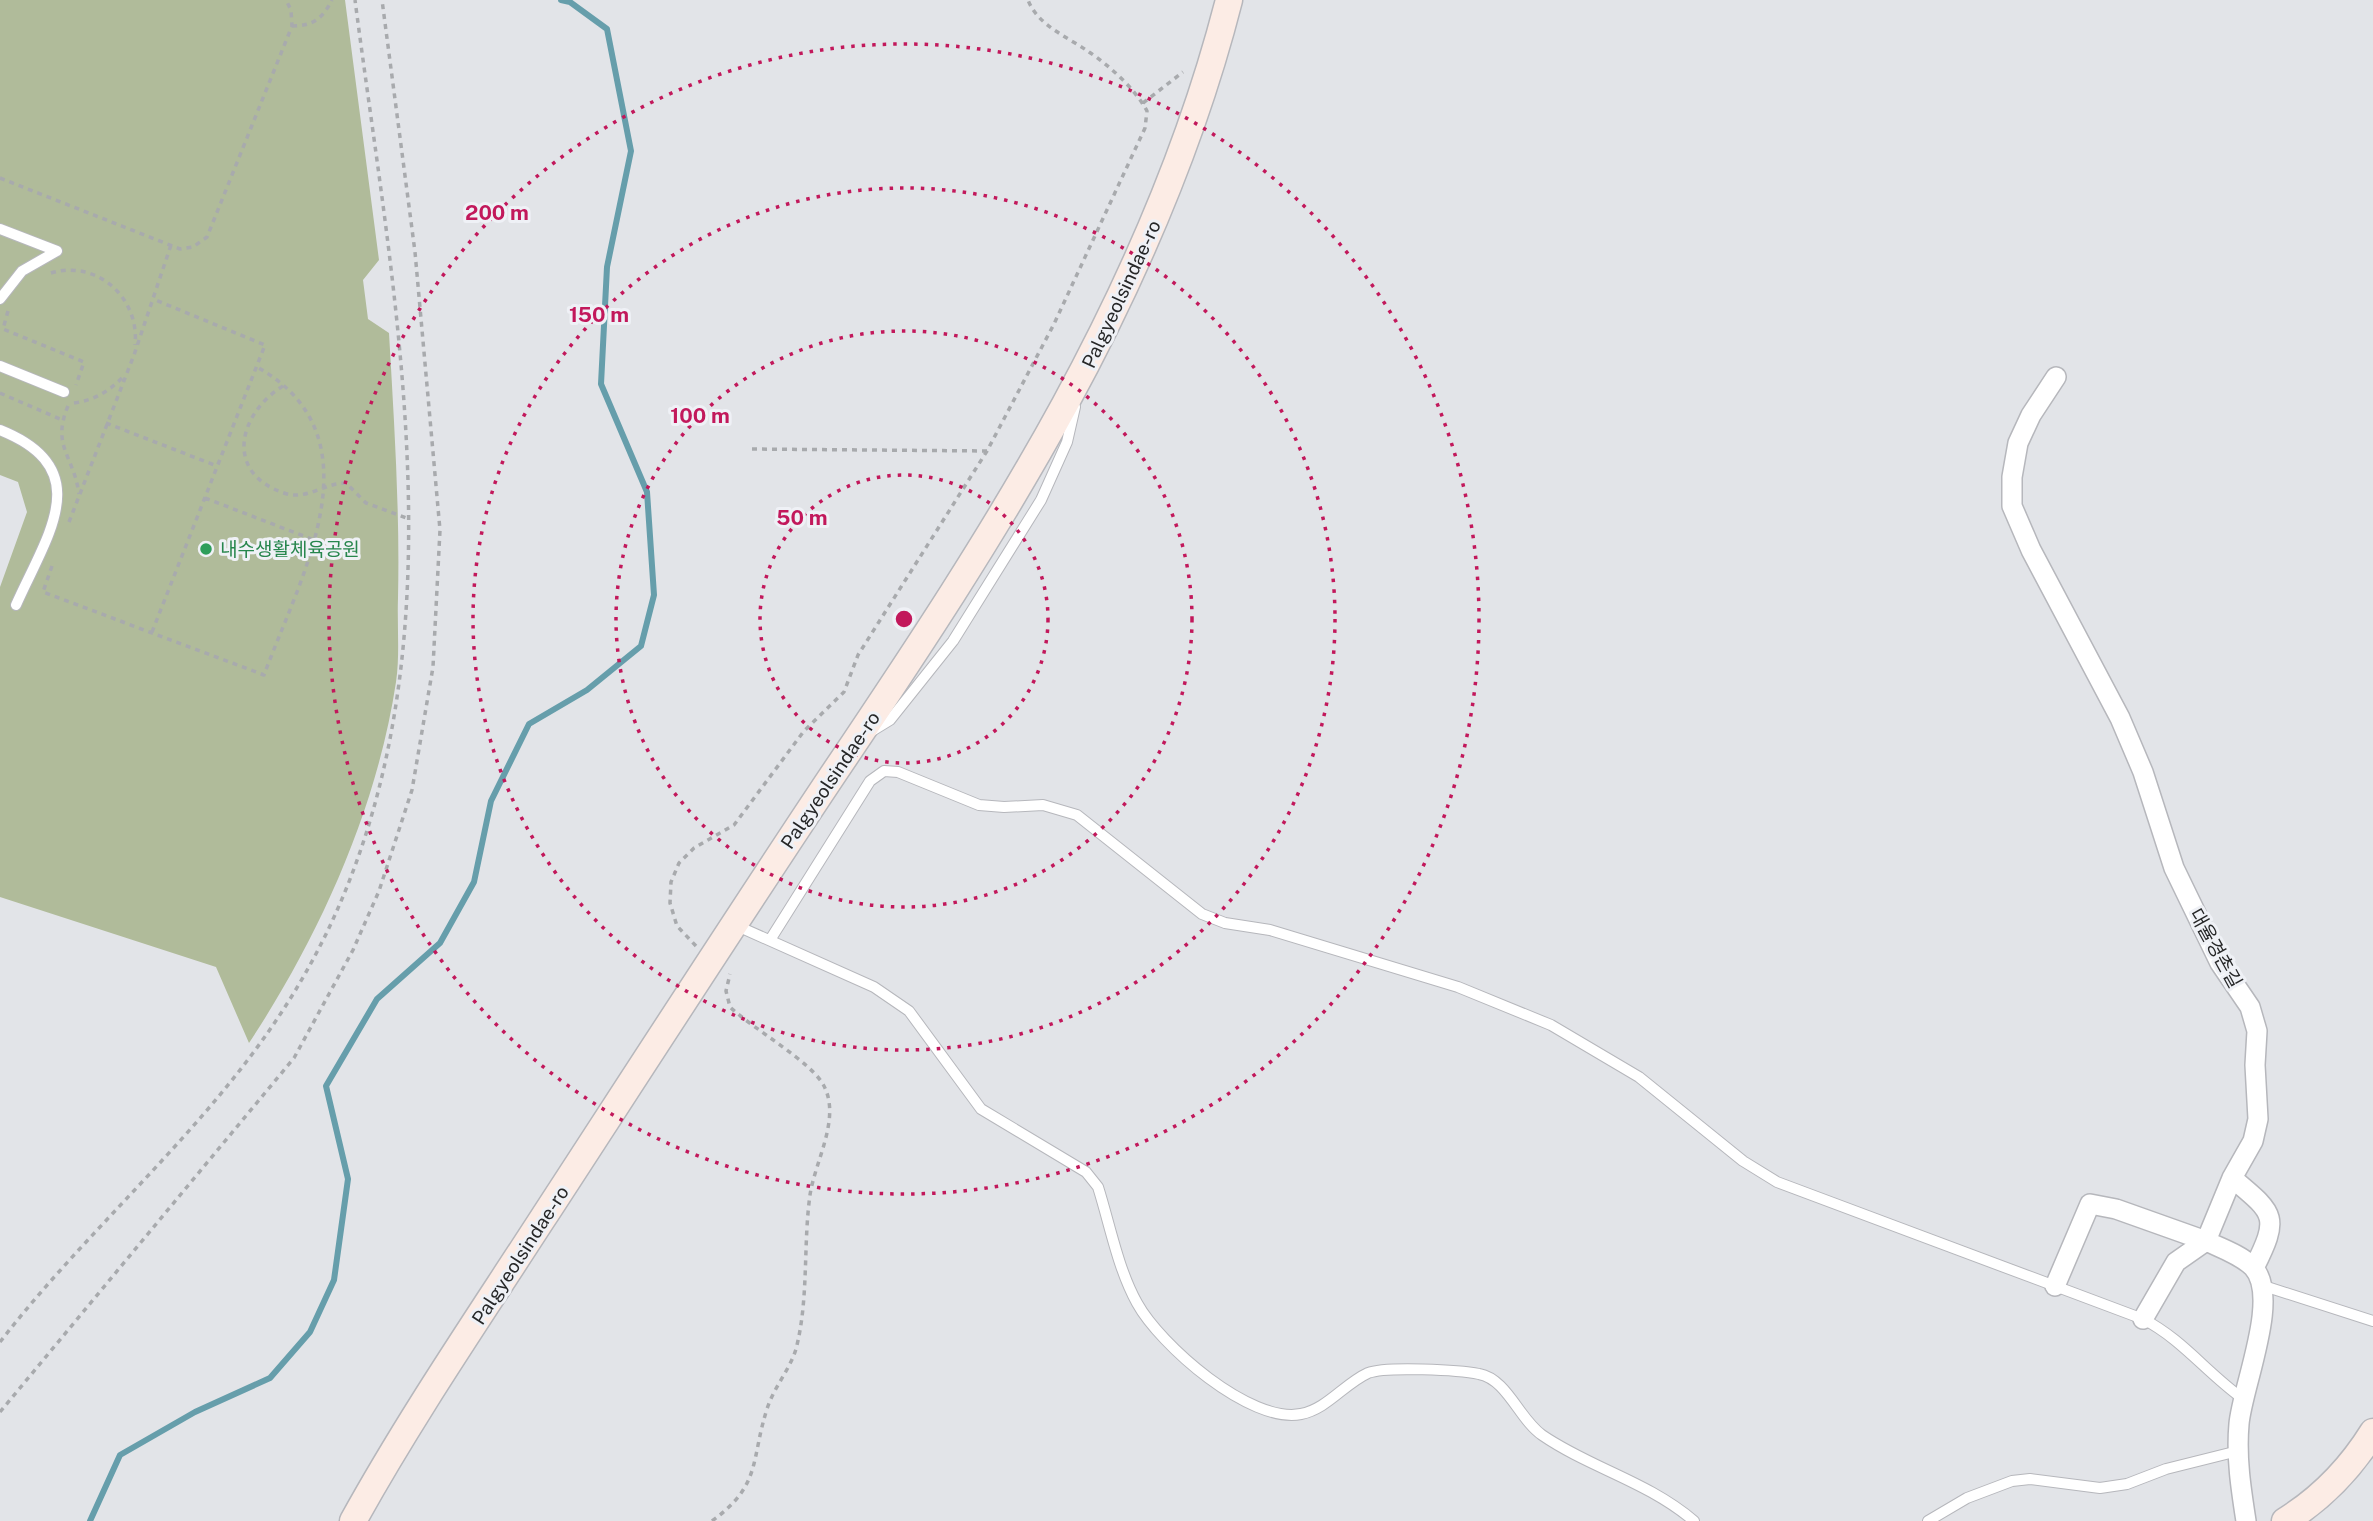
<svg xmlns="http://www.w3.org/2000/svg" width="2373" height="1521" font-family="'Public Sans','Noto Sans KR',sans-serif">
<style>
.green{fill:#b0bb9a}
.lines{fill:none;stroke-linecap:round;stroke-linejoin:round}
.stream{stroke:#669eab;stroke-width:6}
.lane-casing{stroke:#b6b7bc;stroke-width:12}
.street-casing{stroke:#b6b7bc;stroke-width:22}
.secondary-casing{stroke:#b6b7bc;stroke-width:29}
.path{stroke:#a8aaad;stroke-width:3.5;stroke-dasharray:5 5;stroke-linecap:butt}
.lane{stroke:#fff;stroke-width:10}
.street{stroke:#fff;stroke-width:19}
.secondary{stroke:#fcece5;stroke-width:26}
.ring{fill:none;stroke:#c2185b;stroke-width:3.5;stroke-dasharray:3.5 7}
.leisure-dot{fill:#2e9e5b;stroke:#eff1f6;stroke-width:2.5}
.labels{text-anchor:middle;stroke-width:6;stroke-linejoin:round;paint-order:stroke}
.street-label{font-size:19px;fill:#262728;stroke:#eff1f6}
.leisure-label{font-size:19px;fill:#27864d;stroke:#eff1f6;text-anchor:start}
.centre{fill:#c2185b;stroke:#eff1f6;stroke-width:3.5}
.ring-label{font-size:21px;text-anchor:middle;font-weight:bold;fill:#c2185b;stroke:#eff1f6;stroke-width:6;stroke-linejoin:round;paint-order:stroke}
</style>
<rect width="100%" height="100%" fill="#e2e4e8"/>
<path class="green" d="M 0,0 L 345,0 L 379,260 L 363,280 L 368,319 L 389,333 C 394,421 400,509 398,598 C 397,625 400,655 396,682 C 377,809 319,937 249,1043 L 216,967 L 0,897 L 0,587 L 27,512 L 18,482 L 0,475 Z"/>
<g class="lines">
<path class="stream" d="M 90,1521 L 120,1455 L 195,1412 L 270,1378 L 310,1332 L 334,1280 L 348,1179 L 326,1086 L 377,999 L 440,943 L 474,882 L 491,801 L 529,724 L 587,690 L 641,646 L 654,595 L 647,492 L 601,384 L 607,267 L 631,151 L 607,29 L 570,2 L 561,0"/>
<defs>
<path id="lane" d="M 0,229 L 57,251
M 0,299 L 22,271 L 57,251
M 0,366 L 64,392
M 0,430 C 98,469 47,535 16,605
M 872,731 L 890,720 L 953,641 L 1041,500 L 1067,442 L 1075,407
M 735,925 L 874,987 L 909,1011 L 981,1109 L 1086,1172 L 1098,1187 C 1110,1225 1118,1269 1137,1303 C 1160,1345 1250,1424 1301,1414 C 1327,1409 1344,1384 1368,1373 C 1385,1366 1460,1370 1479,1374 C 1507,1379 1519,1419 1542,1435 C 1590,1468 1647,1481 1694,1521
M 770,940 L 870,781 L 884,771 L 898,772 L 979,805 L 1004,807 L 1043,805 L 1077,815 L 1202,914 L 1225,923 L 1270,930 L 1458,987 L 1551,1025 L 1639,1077 L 1743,1161 L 1777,1182 L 2143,1319 C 2182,1339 2207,1373 2242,1398
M 2261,1285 L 2373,1321
M 1928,1521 L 1967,1498 L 2012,1481 L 2030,1479 L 2100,1488 L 2127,1484 L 2166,1469 L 2238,1451"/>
<path id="street" d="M 2056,377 L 2031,415 L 2018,443 L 2012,477 L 2012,506 L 2031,550 L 2120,718 L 2143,772 L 2174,868 L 2220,963 L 2250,1007 L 2257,1031 L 2255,1065 L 2258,1119 L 2253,1141 L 2232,1178 L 2206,1241 C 2221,1248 2241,1255 2253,1267 C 2281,1297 2242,1387 2239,1424 C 2236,1457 2241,1489 2246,1521
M 2232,1178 C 2275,1214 2280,1216 2254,1268
M 2055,1286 L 2090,1204 L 2116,1209 L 2206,1241
M 2143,1319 L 2176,1262 L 2206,1241"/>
<path id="secondary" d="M 353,1521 C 410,1418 477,1320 541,1221 C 638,1072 734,923 832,776 C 997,531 1155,290 1229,0
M 2285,1521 C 2322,1498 2350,1469 2373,1432"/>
</defs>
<use href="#lane" class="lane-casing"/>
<use href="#street" class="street-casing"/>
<use href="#secondary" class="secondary-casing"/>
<path class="path" d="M 292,26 C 313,26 322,19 332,0
M 1143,103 L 1183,72
M 0,178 L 180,249 L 193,247 L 207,237 L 292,26 L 291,10 L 286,0
M 51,273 C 98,259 140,299 135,345
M 8,311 L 3,329 L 84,362 L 76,385
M 283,386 C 238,414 224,473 284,493 C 306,501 324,483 346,483 L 366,503 L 409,519
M 0,393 L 62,420
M 74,403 C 94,400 108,392 122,378
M 68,406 C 51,446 74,456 79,494
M 106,423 L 217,466
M 752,449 L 987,451
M 205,498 L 314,540
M 69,522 L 134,355 L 171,245
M 52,566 L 43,592 L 264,675 C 300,577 382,437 257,367
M 152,632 L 265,345 L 153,299
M 696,946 L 677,926 L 670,903 L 671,882 L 679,863 L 694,848 L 734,825 L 804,731 L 844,692 L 858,655 L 987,451 L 1054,324 L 1145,128 L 1147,111 C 1135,89 1110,66 1089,52 C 1068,37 1038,26 1028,0
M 0,1342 C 89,1227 204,1132 283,1010 C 479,709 398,332 355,0
M 0,1412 L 294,1058 L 353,950 L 379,891 L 412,790 L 433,667 L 440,530 L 415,252 L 382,0
M 712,1521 C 763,1484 750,1459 768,1406 C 775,1386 790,1369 796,1349 C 809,1299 803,1245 810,1195 C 815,1161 841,1119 824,1086 C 812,1062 753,1029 730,1007 L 726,991 L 730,974"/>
<use href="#lane" class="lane"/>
<use href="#street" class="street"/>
<use href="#secondary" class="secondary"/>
</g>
<g class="ring">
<circle cx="904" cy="619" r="144"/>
<circle cx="904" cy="619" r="288"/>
<circle cx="904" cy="619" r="431"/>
<circle cx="904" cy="619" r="575"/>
</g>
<circle class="leisure-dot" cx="206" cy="549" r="7"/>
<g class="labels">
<g class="street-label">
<text transform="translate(1121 294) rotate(-65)" y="7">Palgyeolsindae-ro</text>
<text transform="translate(830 780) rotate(-56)" y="7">Palgyeolsindae-ro</text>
<text transform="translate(2216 948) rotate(61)" y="7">대율경촌길</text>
<text transform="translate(520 1255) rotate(-57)" y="7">Palgyeolsindae-ro</text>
</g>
<g class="leisure-label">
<text x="220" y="556">내수생활체육공원</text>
</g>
</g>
<circle cx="904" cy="619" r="10" class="centre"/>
<g class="ring-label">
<text x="497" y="220">200 m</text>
<text x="599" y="322">150 m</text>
<text x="700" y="423">100 m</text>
<text x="802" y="525">50 m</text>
</g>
</svg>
